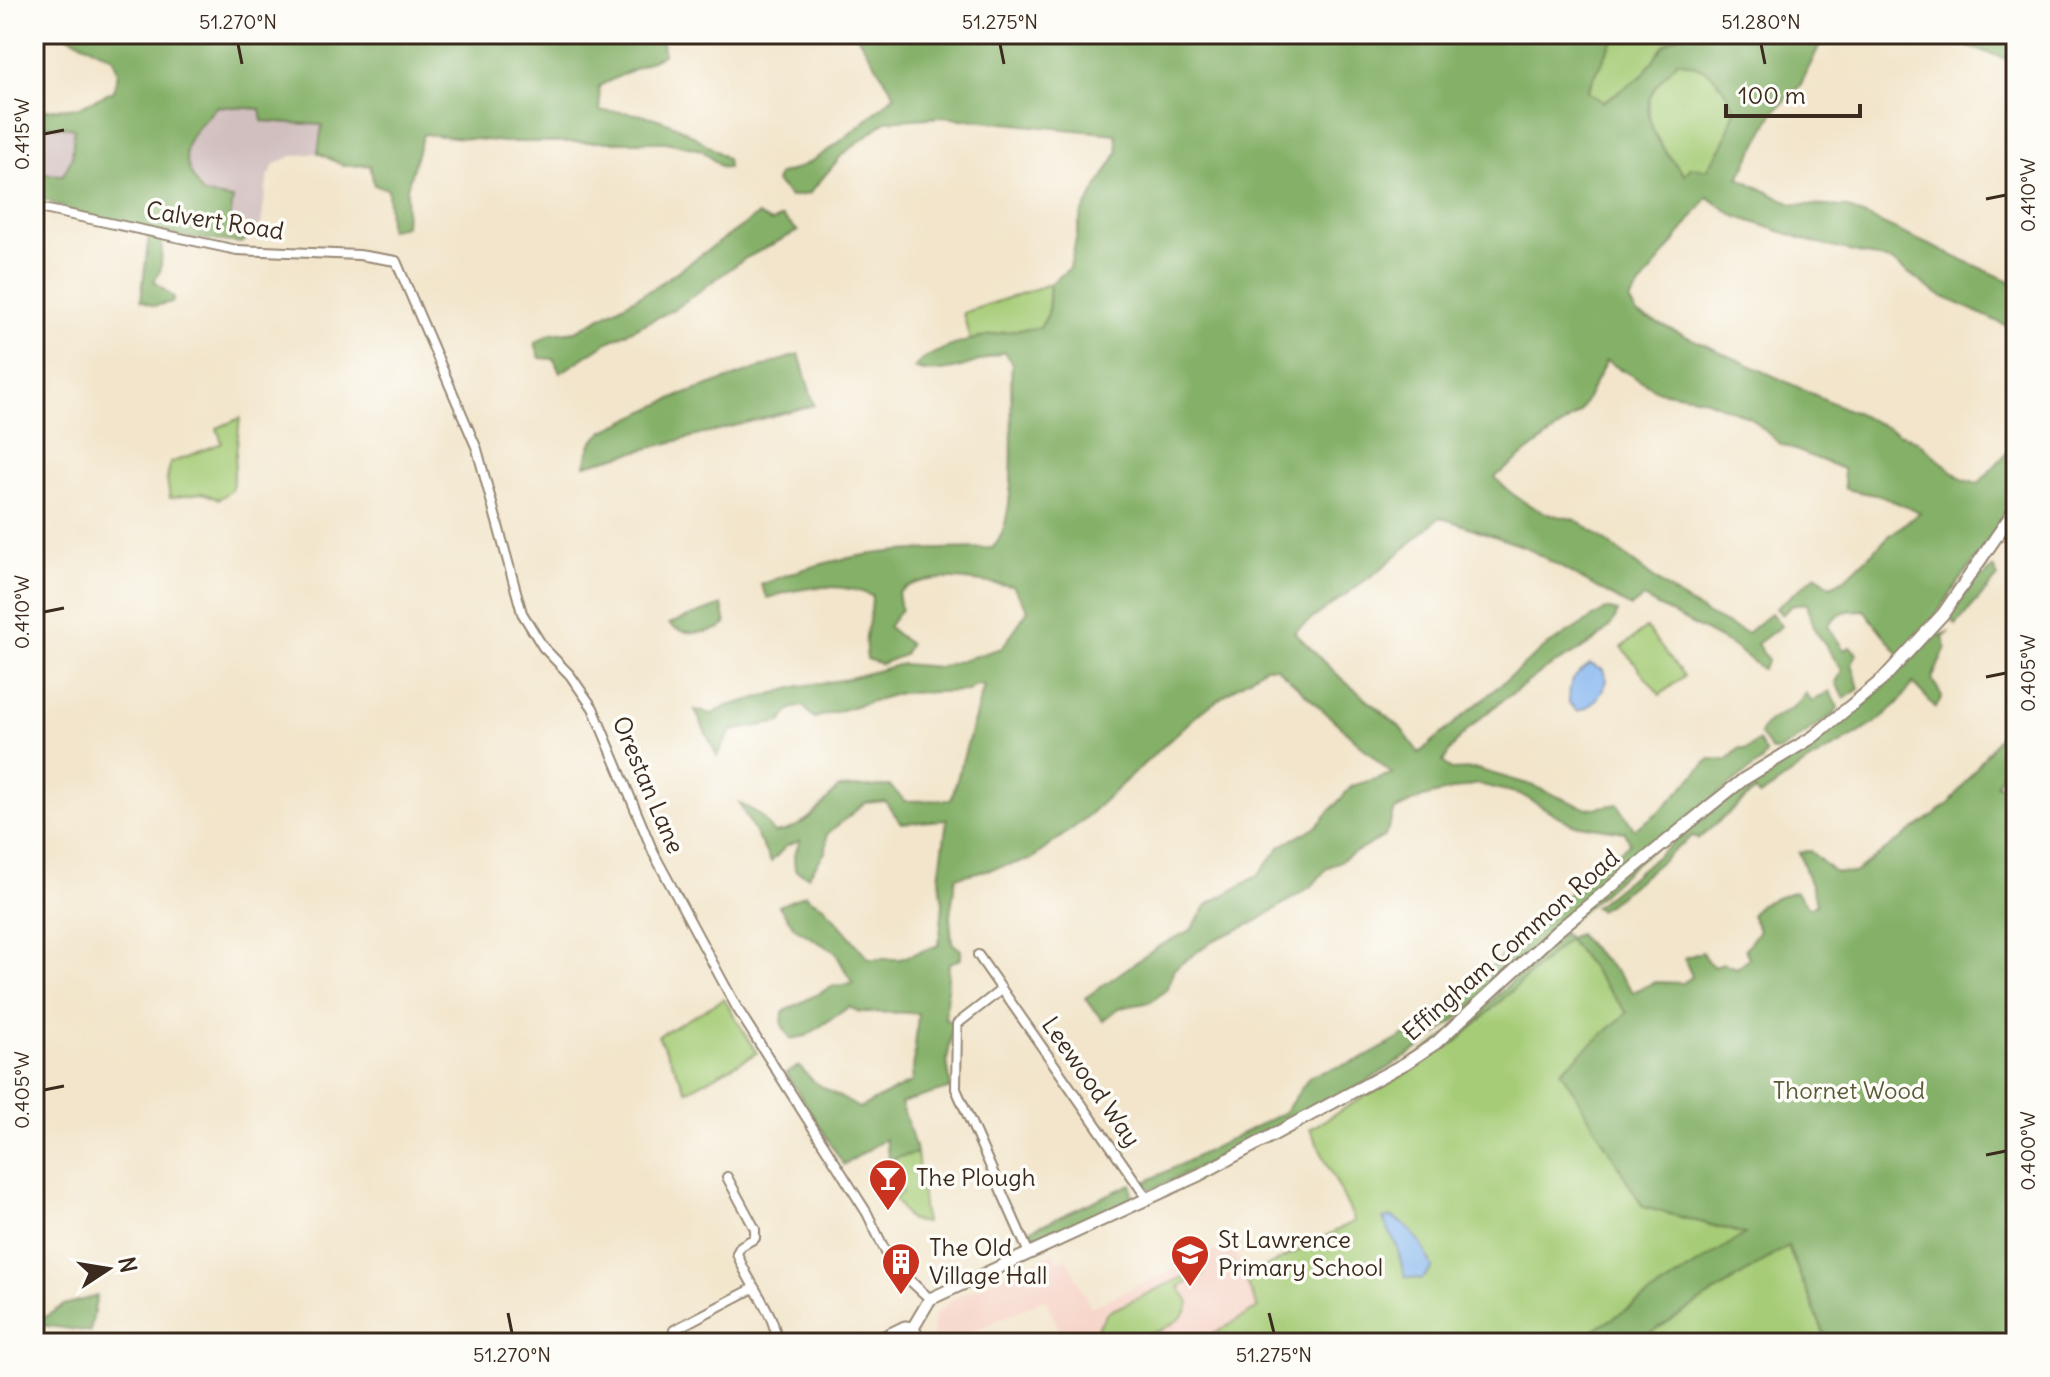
<svg xmlns="http://www.w3.org/2000/svg" width="2050" height="1377" font-family="Delius,sans-serif">
<style>
.built{fill:#f6d1c5}
.industrial{fill:#d1bfbf}
.green{fill:#a6cc77;stroke:#707b4a;stroke-width:2}
.forest{fill:#84b068;stroke:#606d43;stroke-width:2;fill-rule:evenodd}
.water{fill:#83b5f0;stroke:#5f7087;stroke-width:2}
.lines{fill:none;stroke-linecap:round;stroke-linejoin:round}
.street-casing{stroke:#968874;stroke-width:12}
.secondary-casing{stroke:#968874;stroke-width:15}
.street{stroke:#fff;stroke-width:8}
.secondary{stroke:#fff;stroke-width:11}
.ticks{fill:none;stroke:#3b2a1e;stroke-width:3}
.labels{text-anchor:middle;stroke-width:7;stroke-linejoin:round;paint-order:stroke}
.street-label{font-size:24px;fill:#3b2a1e;stroke:#fdfcf7}
.park-label{font-size:24px;fill:#5b5b39;stroke:#fdfcf7}
.poi-label{font-size:24px;fill:#3b2a1e;stroke:#fdfcf7;text-anchor:start}
.neatline{fill:none;stroke:#3b2a1e;stroke-width:3}
.ticks-label{font-size:20px;text-anchor:middle;fill:#3b2a1e}
</style>
<rect width="100%" height="100%" fill="#fdfcf7"/>
<filter id="ink" filterUnits="userSpaceOnUse"><feTurbulence type="fractalNoise" baseFrequency=".0125" numOctaves="2"/><feDisplacementMap in="SourceGraphic" scale="16" xChannelSelector="R" yChannelSelector="G"/><feConvolveMatrix kernelMatrix="1 2 1 2 8 2 1 2 1" color-interpolation-filters="sRGB"/></filter>
<filter id="wash" filterUnits="userSpaceOnUse"><feTurbulence type="fractalNoise" baseFrequency=".006" numOctaves="4" result="noise"/><feDisplacementMap in="SourceGraphic" scale="32" xChannelSelector="R" yChannelSelector="G"/><feGaussianBlur stdDeviation="1.8" result="paint"/><feColorMatrix in="noise" values="0 0 0 0 0 0 0 0 0 0 0 0 0 0 0 0 0 1.4 0 .05"/><feComposite in="paint" operator="in"/></filter>
<g filter="url(#wash)">
<rect width="100%" height="100%" fill="#f2e5cb"/>
<path class="built" d="M 1231,1244 L 1258,1308 L 1197,1343 L 1065,1343 L 1045,1299 L 969,1333 L 973,1343 L 931,1343 L 934,1317 L 952,1299 L 1054,1253 L 1059,1261 L 1067,1258 L 1090,1307 Z"/>
<path class="industrial" d="M 217,106 L 261,109 L 322,125 L 318,153 L 292,156 L 273,165 L 271,174 L 268,174 L 259,239 L 228,235 L 185,160 L 186,141 Z
M 34,124 L 74,127 L 72,158 L 63,175 L 34,174 Z"/>
<path class="green" d="M 1616,34 L 1681,34 L 1664,45 L 1642,76 L 1603,102 L 1587,92 Z
M 1677,61 C 1713,68 1718,78 1735,109 L 1724,143 L 1707,171 L 1685,176 C 1667,155 1637,121 1653,91 C 1659,80 1670,70 1677,61 Z
M 1050,284 L 1048,314 L 1040,328 L 970,341 L 963,313 Z
M 240,418 L 232,490 L 219,499 L 202,493 L 170,498 L 167,480 L 170,463 L 222,443 L 217,428 Z
M 1646,628 L 1684,676 L 1660,695 L 1622,647 Z
M 1568,939 L 1627,1013 L 1562,1071 L 1643,1207 L 1788,1246 L 1828,1343 L 1197,1343 L 1258,1308 L 1245,1278 L 1355,1221 L 1310,1129 L 1457,1041 Z
M 724,999 L 757,1053 L 687,1091 L 658,1036 Z
M 917,1153 L 925,1223 L 909,1220 L 894,1198 L 902,1193 L 890,1163 L 895,1158 Z
M 1200,1269 L 1203,1275 L 1179,1287 L 1189,1302 C 1187,1328 1129,1343 1106,1343 L 1098,1327 L 1108,1312 Z"/>
<path class="forest" d="M 64,34 L 662,34 L 663,55 L 599,86 L 600,111 C 656,111 683,126 727,159 L 728,168 L 721,167 L 702,150 L 666,142 L 504,142 L 423,134 L 407,188 L 405,226 L 389,230 L 388,189 L 374,185 L 370,165 L 344,166 L 318,153 L 322,125 L 262,121 L 260,109 L 217,106 C 186,141 173,149 203,194 L 233,199 L 228,235 L 247,238 L 242,243 C 188,239 78,222 34,193 L 34,174 L 63,175 L 72,158 L 74,128 L 34,124 L 34,111 L 79,107 L 114,91 L 118,73 L 113,58 Z
M 856,34 L 1616,34 L 1587,91 L 1603,102 L 1642,76 L 1664,45 L 1681,34 L 1825,34 L 1800,86 L 1773,113 L 1739,178 L 1792,204 L 1845,207 L 2016,284 L 2016,330 L 1937,294 L 1892,261 L 1815,243 L 1735,216 L 1708,197 L 1629,301 L 1637,314 L 1917,441 L 1963,480 L 1978,484 L 2016,443 L 2016,501 L 1925,630 L 1900,656 L 1864,610 C 1847,610 1838,611 1828,626 L 1844,650 L 1850,647 L 1857,653 L 1852,663 L 1859,689 L 1845,698 L 1836,683 L 1842,670 L 1813,627 L 1807,603 L 1791,606 L 1782,615 L 1776,608 L 1816,575 L 1831,586 L 1845,579 L 1889,536 L 1920,512 L 1880,496 L 1845,489 L 1843,469 L 1780,444 L 1751,418 L 1701,398 L 1659,391 L 1606,361 L 1580,412 L 1495,477 C 1507,492 1528,506 1546,513 C 1557,517 1571,516 1581,523 C 1637,561 1683,610 1747,633 L 1771,613 L 1781,626 L 1757,644 L 1768,660 L 1762,669 L 1733,646 L 1643,598 L 1631,607 L 1525,547 L 1440,517 L 1381,569 L 1294,632 L 1342,679 L 1400,727 L 1419,753 L 1544,648 L 1606,609 L 1618,612 C 1608,642 1564,656 1540,673 C 1508,697 1462,726 1443,762 L 1451,770 L 1477,769 L 1531,785 L 1587,809 L 1618,804 L 1634,829 C 1667,810 1683,785 1710,759 L 1727,760 L 1740,748 L 1746,750 L 1758,741 L 1766,754 L 1761,762 C 1644,845 1546,953 1431,1039 C 1347,1101 1248,1144 1154,1189 L 1147,1188 L 1143,1183 L 1285,1112 L 1310,1076 L 1362,1059 L 1416,1029 L 1486,972 L 1551,908 L 1630,843 L 1625,832 L 1572,824 L 1520,794 L 1477,784 L 1423,797 L 1395,810 L 1385,836 L 1327,868 L 1313,885 L 1255,922 L 1212,941 L 1174,969 L 1167,989 L 1151,1002 L 1119,1008 L 1103,1021 L 1085,998 L 1159,946 L 1191,930 L 1207,905 L 1257,876 L 1281,846 L 1317,826 L 1352,786 L 1392,774 L 1276,667 L 1265,667 L 1198,714 L 1081,822 L 1030,860 L 956,877 L 950,915 L 952,943 L 961,950 L 961,959 L 949,963 L 945,1020 L 954,1020 L 947,1061 L 951,1088 L 901,1103 L 917,1153 L 895,1158 L 890,1163 L 885,1139 L 844,1165 L 786,1073 L 799,1066 L 814,1082 L 859,1108 L 912,1082 L 918,1013 L 859,1012 L 849,1007 L 806,1036 L 791,1039 L 782,1025 L 783,1012 L 833,986 L 853,984 L 835,952 L 795,928 L 779,906 L 806,894 L 808,898 L 824,906 L 869,959 L 900,959 L 939,945 L 943,904 L 939,878 L 947,820 L 901,823 L 885,801 L 865,803 L 827,834 L 826,851 L 808,876 L 795,870 L 794,856 L 800,841 L 786,846 L 771,862 L 739,803 L 759,814 L 774,833 C 803,830 820,808 838,788 L 890,786 L 905,801 L 951,800 L 984,686 L 976,685 L 968,691 L 900,693 L 814,718 L 803,706 L 791,709 L 781,722 L 731,731 L 717,756 L 695,710 L 713,714 L 725,707 L 800,686 L 842,680 L 902,664 L 940,667 L 1002,648 L 1028,610 L 1013,586 C 979,583 927,568 898,593 L 901,609 L 888,627 L 909,644 L 904,655 L 881,664 L 867,659 C 862,630 872,624 872,596 C 840,581 800,587 768,598 L 761,585 C 843,550 905,549 992,548 C 1022,523 1008,405 1012,363 L 1004,352 C 978,361 941,379 914,368 C 933,344 1009,329 1040,328 L 1048,314 L 1050,284 L 1070,268 L 1081,215 L 1118,152 L 1116,134 L 941,117 L 886,121 L 842,155 L 809,194 L 790,197 L 776,182 L 779,174 C 814,169 868,119 895,95 ZM 1677,61 C 1713,68 1718,78 1735,109 L 1724,143 L 1707,170 L 1691,167 L 1685,175 C 1667,155 1637,121 1653,91 C 1659,80 1670,70 1677,61 Z
M 1929,34 L 2016,34 L 2016,62 Z
M 758,215 L 771,222 L 782,217 L 798,231 L 744,259 L 673,310 L 608,342 L 560,373 L 554,359 L 540,358 L 535,343 L 551,334 L 576,331 L 652,289 Z
M 149,235 L 162,238 L 161,269 L 154,281 L 174,298 L 173,302 L 154,306 L 141,300 Z
M 799,354 L 814,405 L 585,465 L 591,443 L 604,431 L 671,399 Z
M 1993,568 L 1998,577 L 1956,625 L 1949,616 L 1977,576 L 1984,576 Z
M 722,605 L 726,624 C 713,635 681,636 669,624 Z
M 1949,632 L 1943,638 L 1946,648 L 1932,679 L 1942,696 L 1936,708 L 1913,683 C 1888,725 1844,739 1805,764 C 1789,775 1776,787 1759,796 L 1755,791 L 1698,839 L 1692,836 L 1609,904 L 1599,910 L 1594,907 L 1749,782 L 1814,743 L 1860,709 L 1934,637 Z
M 1829,691 L 1838,707 L 1835,713 L 1780,751 L 1772,751 L 1760,735 C 1766,712 1790,719 1805,693 L 1812,702 Z
M 2016,714 L 2016,747 L 1996,785 L 2016,786 L 2016,1343 L 1828,1343 L 1788,1246 L 1635,1343 L 1574,1343 L 1745,1234 L 1643,1207 L 1561,1071 L 1627,1013 L 1568,939 L 1457,1041 L 1369,1095 L 1369,1089 L 1475,1016 L 1563,933 L 1568,938 L 1578,934 C 1596,955 1617,969 1633,992 L 1655,982 L 1683,983 L 1692,976 L 1684,958 L 1702,952 L 1713,967 L 1723,963 L 1737,968 L 1749,958 L 1745,949 L 1759,930 L 1751,915 L 1760,904 L 1795,891 L 1810,908 L 1817,903 L 1799,852 L 1810,851 L 1834,872 L 1854,873 L 1950,803 Z
M 1131,1184 L 1132,1199 L 1040,1241 L 1032,1239 L 1026,1232 Z
M 97,1296 L 90,1332 L 34,1324 L 64,1305 Z"/>
<path class="water" d="M 1590,664 L 1603,670 L 1607,680 C 1603,694 1592,708 1577,711 L 1569,703 C 1568,683 1573,676 1590,664 Z
M 1392,1217 C 1413,1228 1424,1245 1432,1268 L 1422,1279 L 1405,1277 L 1397,1247 L 1383,1219 Z"/>
</g>
<g filter="url(#ink)">
<g class="lines">
<defs>
<path id="street" d="M 34,207 L 237,250 L 359,255 L 396,261 L 477,449 L 522,613 L 543,647 L 570,675 L 593,708 L 654,854 L 737,1008 L 867,1213 L 891,1263 L 930,1299
M 978,955 L 1147,1198
M 1001,990 L 957,1024 L 956,1089 L 1028,1251
M 727,1177 L 755,1229 L 755,1238 L 741,1246 L 737,1253 C 747,1284 778,1314 776,1343
M 674,1330 L 752,1289"/>
<path id="secondary" d="M 913,1328 L 930,1299 L 1199,1175 L 1406,1063 L 1436,1043 L 1556,932 L 1711,805 L 1744,779 L 1813,737 L 1882,680 L 1943,614 L 2016,508
M 913,1328 L 920,1343
M 872,1343 L 905,1327 L 913,1328"/>
</defs>
<use href="#street" class="street-casing"/>
<use href="#secondary" class="secondary-casing"/>
<use href="#street" class="street"/>
<use href="#secondary" class="secondary"/>
</g>
</g>
<path class="ticks" d="M 238,44 L 242,64M 1000,44 L 1004,64M 1761,44 L 1765,64M 44,134 L 64,130M 1986,199 L 2006,195M 44,612 L 64,608M 1986,677 L 2006,673M 44,1090 L 64,1086M 1986,1155 L 2006,1151M 508,1313 L 512,1333M 1269,1313 L 1274,1333"/>
<defs>
<symbol id="bar-pin" viewBox="-11 -11 22 30"><path d="M0 17L-7.5 6A9.5 9.5 0 1 1 7.5 6Z" fill="#c8321e" stroke="#fdfcf7"/><path d="M-6-5H6L.8 .8V4.5H3.5V6h-7V4.5H-.8V.8Z" fill="#fff"/></symbol>
<symbol id="school-pin" viewBox="-11 -11 22 30"><path d="M0 17L-7.5 6A9.5 9.5 0 1 1 7.5 6Z" fill="#c8321e" stroke="#fdfcf7"/><path d="M0-5L7-2L0 1L-7-2ZM-4 1L0 2.5L4 1V4Q0 6-4 4Z" fill="#fff"/></symbol>
<symbol id="building-pin" viewBox="-11 -11 22 30"><path d="M0 17L-7.5 6A9.5 9.5 0 1 1 7.5 6Z" fill="#c8321e" stroke="#fdfcf7"/><path d="M-4-6H4V6H1V3H-1V6H-4ZM-2.5-4.3h1.7v1.8h-1.7ZM.8-4.3h1.7v1.8H.8ZM-2.5-1h1.7V.8h-1.7ZM.8-1h1.7V.8H.8Z" fill="#fff"/></symbol>
</defs>
<g fill-rule="evenodd">
<use href="#bar-pin" x="866" y="1156" width="44" height="60"/>
<use href="#school-pin" x="1168" y="1232" width="44" height="60"/>
<use href="#building-pin" x="879" y="1240" width="44" height="60"/>
</g>
<g class="labels">
<g class="street-label">
<text transform="translate(215 221) rotate(9)" y="8">Calvert Road</text>
<text transform="translate(648 785) rotate(67)" y="8">Orestan Lane</text>
<text transform="translate(1511 945) rotate(-41)" y="8">Effingham Common Road</text>
<text transform="translate(1091 1082) rotate(55)" y="8">Leewood Way</text>
</g>
<g class="park-label">
<text x="1849" y="1099">Thornet Wood</text>
</g>
<g class="poi-label">
<text x="916" y="1186">The Plough</text>
<text x="1218" y="1248">St Lawrence<tspan x="1218" dy="28">Primary School</tspan></text>
<text x="929" y="1256">The Old<tspan x="929" dy="28">Village Hall</tspan></text>
</g>
</g>
<rect width="2050" height="1377" fill="none" stroke="#fdfcf7" stroke-width="88"/>
<g transform="translate(108 1269) rotate(78)" stroke="#fdfcf7" stroke-width="6" paint-order="stroke">
<path d="M0-6L14 30L0 20L-14 30Z" fill="#3b2a1e"/>
<text y="-12" font-size="22" font-weight="bold" text-anchor="middle" fill="#3b2a1e">N</text>
</g>
<path d="M1726 104v12h134v-12" fill="none" stroke="#3b2a1e" stroke-width="4"/>
<text x="1738" y="104" font-size="24" fill="#3b2a1e" stroke="#fdfcf7" stroke-width="6" paint-order="stroke">100 m</text>
<rect x="44" y="44" width="1962" height="1289" class="neatline"/>
<g class="ticks-label">
<text x="238" y="29">51.270°N</text>
<text x="1000" y="29">51.275°N</text>
<text x="1761" y="29">51.280°N</text>
<text transform="translate(22 134) rotate(-90)" y="7">0.415°W</text>
<text transform="translate(2028 195) rotate(-90)" y="7">0.410°W</text>
<text transform="translate(22 612) rotate(-90)" y="7">0.410°W</text>
<text transform="translate(2028 673) rotate(-90)" y="7">0.405°W</text>
<text transform="translate(22 1090) rotate(-90)" y="7">0.405°W</text>
<text transform="translate(2028 1151) rotate(-90)" y="7">0.400°W</text>
<text x="512" y="1362">51.270°N</text>
<text x="1274" y="1362">51.275°N</text>
</g>
</svg>
